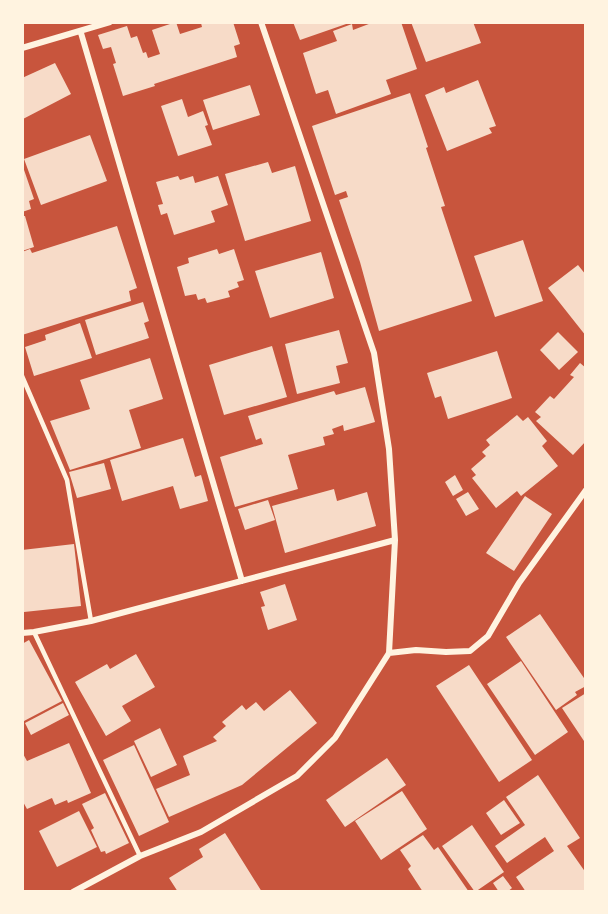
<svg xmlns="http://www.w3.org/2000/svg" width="608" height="914" font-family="'DM Sans',sans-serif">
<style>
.building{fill:#f7dbc8}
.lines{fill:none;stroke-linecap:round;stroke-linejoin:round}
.service{stroke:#fff3e0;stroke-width:4.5}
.minor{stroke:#fff3e0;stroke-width:6}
</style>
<rect width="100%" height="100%" fill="#c8553d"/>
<path class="building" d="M 176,22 L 180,34 L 202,27 L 201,23 L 203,22 L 233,22 L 240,44 L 234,46 L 237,57 L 154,84 L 155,86 L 123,96 L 113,64 L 116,63 L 111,47 L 103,49 L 98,35 L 127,26 L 131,38 L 137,36 L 143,53 L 146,52 L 148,58 L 160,54 L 152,30 Z
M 293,22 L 349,22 L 349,23 L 300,40 Z
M 374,22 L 401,22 L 417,69 L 386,80 L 391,94 L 336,114 L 328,90 L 316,94 L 303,53 L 337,41 L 333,31 L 352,24 L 353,30 Z
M 411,22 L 473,22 L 481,43 L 426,62 Z
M 55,63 L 71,94 L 23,119 L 22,78 Z
M 478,80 L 496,126 L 489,128 L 492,133 L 447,151 L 425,95 L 444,87 L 446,93 Z
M 250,85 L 260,115 L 213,130 L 203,100 Z
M 410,93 L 428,147 L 426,148 L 445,206 L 441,207 L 472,301 L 379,331 L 360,262 L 339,200 L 348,197 L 346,191 L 335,195 L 312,126 Z
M 182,99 L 188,117 L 203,111 L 208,125 L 205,126 L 212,145 L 178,156 L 161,106 Z
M 90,135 L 107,181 L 41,205 L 24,159 Z
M 268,162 L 272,173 L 295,166 L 311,221 L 245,241 L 225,174 Z
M 22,164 L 34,199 L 29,201 L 31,209 L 22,212 Z
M 178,176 L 180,180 L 193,176 L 195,183 L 218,176 L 228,205 L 211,211 L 215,222 L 174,235 L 167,213 L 161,215 L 158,205 L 163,204 L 156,182 Z
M 22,216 L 25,216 L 34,247 L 22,251 Z
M 117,226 L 137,288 L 129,291 L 131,301 L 22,335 L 22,252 L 30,249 L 32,253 Z
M 523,240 L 543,301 L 495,317 L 474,256 Z
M 217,249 L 219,254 L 234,249 L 244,280 L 237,282 L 239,287 L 228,291 L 230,297 L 207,303 L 205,298 L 198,300 L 196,294 L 185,296 L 177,267 L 189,263 L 188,258 Z
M 321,252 L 334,298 L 270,318 L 255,271 Z
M 578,265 L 586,275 L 586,336 L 548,288 Z
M 143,302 L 149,321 L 144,323 L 149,338 L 96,355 L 85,320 Z
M 80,323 L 92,358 L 34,376 L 25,347 L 46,340 L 45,335 Z
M 339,330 L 348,363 L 336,366 L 340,383 L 297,394 L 285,344 Z
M 558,332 L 578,352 L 559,370 L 540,350 Z
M 272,346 L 287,397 L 224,415 L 209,365 Z
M 497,351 L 512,398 L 448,419 L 441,396 L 435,398 L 427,373 Z
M 150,358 L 163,399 L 129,410 L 141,448 L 70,470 L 50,421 L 90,409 L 80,380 Z
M 580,363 L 586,368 L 586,441 L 573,455 L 536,421 L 541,417 L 535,412 L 550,396 L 554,399 L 574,377 L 570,375 Z
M 365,387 L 375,422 L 344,431 L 343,425 L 332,429 L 334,434 L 323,437 L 325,445 L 288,455 L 298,489 L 235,507 L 220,457 L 263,444 L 261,438 L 256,440 L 248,416 L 334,391 L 336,395 Z
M 517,415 L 523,421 L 528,417 L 547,441 L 542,446 L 558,466 L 521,496 L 517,491 L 496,508 L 472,478 L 476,475 L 471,469 L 486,456 L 482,452 L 490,445 L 486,440 Z
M 183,438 L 195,477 L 201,475 L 208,501 L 180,509 L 173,486 L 122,501 L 110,460 Z
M 104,463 L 111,489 L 77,498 L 69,472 Z
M 455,475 L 463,490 L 453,496 L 445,482 Z
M 334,489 L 337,501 L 367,492 L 376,526 L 285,553 L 272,506 Z
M 468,492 L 479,509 L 466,516 L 456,499 Z
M 525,496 L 552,514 L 514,571 L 486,553 Z
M 268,500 L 275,520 L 245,530 L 238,509 Z
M 74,544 L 81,606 L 24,612 L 22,609 L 22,550 Z
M 285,584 L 297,620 L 268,630 L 261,607 L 265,606 L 260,592 Z
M 540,614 L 586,681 L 586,686 L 575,692 L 577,695 L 556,710 L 506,637 Z
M 29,640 L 62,701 L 24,721 L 22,717 L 22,644 Z
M 136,654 L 155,687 L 122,706 L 131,721 L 106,736 L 75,682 L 107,664 L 110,669 Z
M 521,661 L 568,732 L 535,755 L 487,684 Z
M 469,665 L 532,760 L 499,782 L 436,686 Z
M 290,690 L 317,723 L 242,785 L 169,817 L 156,789 L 190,775 L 183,756 L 217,741 L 213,737 L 226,726 L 222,722 L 242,705 L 246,710 L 256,702 L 264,711 Z
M 586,693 L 586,744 L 562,708 Z
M 63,703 L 69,715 L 31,735 L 25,723 Z
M 160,728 L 177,765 L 151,777 L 134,741 Z
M 69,743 L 91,793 L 68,803 L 67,800 L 55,805 L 52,798 L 27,809 L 22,800 L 22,752 L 27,761 Z
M 134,745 L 169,822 L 139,836 L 103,760 Z
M 387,758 L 406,785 L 345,827 L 326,800 Z
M 538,775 L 580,838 L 567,846 L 586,873 L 586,892 L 526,892 L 516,877 L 554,851 L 545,837 L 507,863 L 495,846 L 525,825 L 506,797 Z
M 402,791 L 427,829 L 381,860 L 355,821 Z
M 105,793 L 129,843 L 106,854 L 105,851 L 101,852 L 91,830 L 94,828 L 82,804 Z
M 504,800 L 520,823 L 501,835 L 486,813 Z
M 79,811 L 97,847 L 57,867 L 39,831 Z
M 472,825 L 504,872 L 475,892 L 442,846 Z
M 225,833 L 262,892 L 178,892 L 169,878 L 203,857 L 199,849 Z
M 423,835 L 434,850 L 438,847 L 469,892 L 423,892 L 408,869 L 411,866 L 400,850 Z
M 503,876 L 512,888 L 507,892 L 499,892 L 493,883 Z"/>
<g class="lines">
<path class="service" d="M 22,376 L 67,480 L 91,621
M 34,632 L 140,856"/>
<path class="minor" d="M 81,33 L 242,581
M 22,48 L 110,22
M 22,633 L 34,632 L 91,621 L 395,540
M 389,653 L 416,650 L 446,652 L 470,651 L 488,636 L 519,583 L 586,490
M 73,892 L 140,856 L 201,832 L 297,776 L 335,738 L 389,653 L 395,540 L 389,449 L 374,353 L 261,22"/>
</g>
<rect width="608" height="914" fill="none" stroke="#fff3e0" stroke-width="48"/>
</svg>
